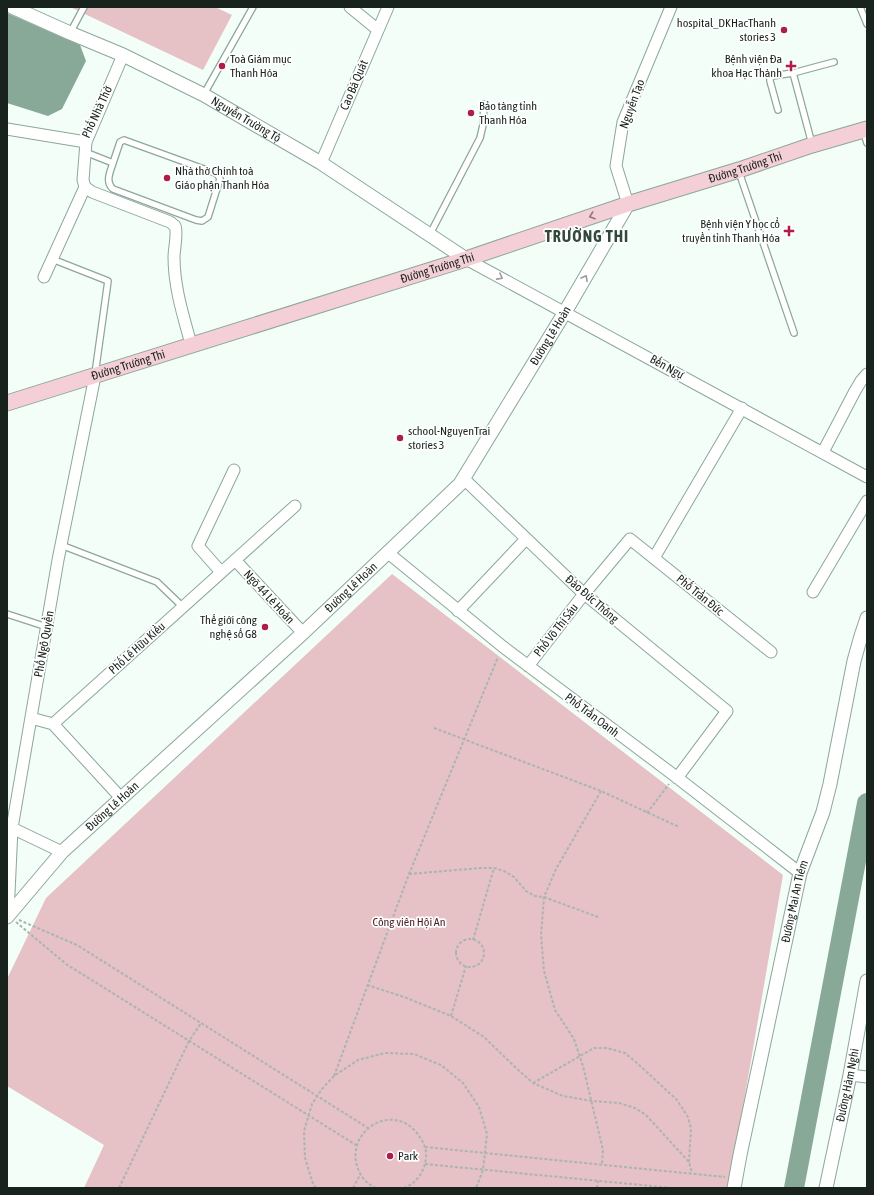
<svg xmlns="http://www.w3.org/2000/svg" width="874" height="1195" font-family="'Asap Condensed',sans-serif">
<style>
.green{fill:#e6c1c6}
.water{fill:#89a998}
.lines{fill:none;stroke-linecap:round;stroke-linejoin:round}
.river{stroke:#89a998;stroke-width:20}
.service-casing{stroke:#8da799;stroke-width:8}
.minor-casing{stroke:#8da799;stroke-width:13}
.tertiary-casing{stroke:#8da799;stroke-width:15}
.secondary-casing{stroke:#8da799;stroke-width:17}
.path{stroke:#aab5af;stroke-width:2;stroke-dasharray:3 2;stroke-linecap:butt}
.service{stroke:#fff;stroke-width:5.5}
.minor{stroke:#fff;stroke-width:11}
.tertiary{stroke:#fff;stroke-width:13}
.secondary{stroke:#f4cfd7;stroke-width:15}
.oneway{stroke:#86797a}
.oneway2{stroke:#989c9a}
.poi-dot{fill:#ae1c4c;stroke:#fff;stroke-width:1.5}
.labels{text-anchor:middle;stroke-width:3.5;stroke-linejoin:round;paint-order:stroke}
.poi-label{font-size:12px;fill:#19231e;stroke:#fff;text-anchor:start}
.street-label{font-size:12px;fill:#19231e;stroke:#fff}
.park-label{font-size:12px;fill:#4b1c26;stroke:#fff}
.district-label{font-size:16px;font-weight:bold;letter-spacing:1px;fill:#31493d;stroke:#fff}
</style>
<rect width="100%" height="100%" fill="#f2fef7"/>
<path class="green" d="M 70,7 L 215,7 L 232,15 L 203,70 Z
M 392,574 L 783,875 L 729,1188 L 84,1188 L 104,1145 L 7,1086 L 7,979 L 46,898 Z"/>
<path class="water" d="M 7,13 L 80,45 L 86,61 L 62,109 L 48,116 L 7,103 Z"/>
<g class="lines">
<path class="river" d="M 794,1188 L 867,803"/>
<defs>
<path id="service" d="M 860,7 L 867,24
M 70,33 L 84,7
M 204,94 L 253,7
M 778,110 L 770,81 L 770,78 L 772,76 L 793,73
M 863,130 L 867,143
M 812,144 L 793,73 L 834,62
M 85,152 L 113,163 C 110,172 105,182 113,189 L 196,220 L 202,221 L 208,217 L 220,179 L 218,175 L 215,173 L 124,140 L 120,142 L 113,163
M 739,172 L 794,333
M 430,234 L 480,138 L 483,125 L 484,104
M 52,259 L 108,281 L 95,374
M 61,545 L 157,582 L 183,607
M 7,614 L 47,627"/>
<path id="minor" d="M 350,7 L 378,30
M 7,129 L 86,142 L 123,55
M 86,142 L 83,180 L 85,187 L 92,192 L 170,222 C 171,222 174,226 175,226 C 178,233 174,249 174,257 C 174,287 183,315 191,344
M 321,163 L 388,7
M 628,204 L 616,166 L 623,122 L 671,7
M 466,259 L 867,477
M 44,277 L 85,187
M 823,452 L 855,391 L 861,381 L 867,374
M 463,478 L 582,592 L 727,711 L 677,778
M 387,552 L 502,646 L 675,776 L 800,873
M 654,558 L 742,408
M 235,560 L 303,633
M 221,572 L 198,546 L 234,470
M 813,592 L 867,501
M 458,611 L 526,539
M 528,666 L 584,594 L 630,539 L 771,652
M 31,718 L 53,724 L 121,798
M 53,724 L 295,506
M 12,828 L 62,852
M 7,915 L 8,915 L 12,828 L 58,560 L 95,376
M 850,1075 L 867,1077"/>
<g id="tertiary">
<path id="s1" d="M 12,7 L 70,33 L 123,55 L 204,95 L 321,163 L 466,259"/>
<path id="s2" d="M 7,917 L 62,852 L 303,633 L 460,484 L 565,312 L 628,204"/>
<path id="s3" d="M 734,1188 L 740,1155 L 800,873 L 823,812 L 830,784 L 854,661 L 861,636 L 867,618"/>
<path id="s4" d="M 826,1188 L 850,1075 L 867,981"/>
</g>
<g id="secondary">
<path id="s5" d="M 7,403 L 466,259 L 628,204 L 739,170 L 812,145 L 867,129"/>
</g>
</defs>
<use href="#service" class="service-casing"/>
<use href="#minor" class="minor-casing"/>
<use href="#tertiary" class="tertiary-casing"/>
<use href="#secondary" class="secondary-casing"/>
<path class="path" d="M 434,728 L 601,791 L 679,827
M 601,791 L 556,869 L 544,897 L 541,935 L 544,971 L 555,1010 L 574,1039 L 583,1066 L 603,1150 L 602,1164
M 647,813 L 669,784
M 409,874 L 481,868 L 494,868 L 504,871 L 514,877 L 526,891 L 535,896 L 544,897 L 598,917
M 19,920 L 77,945 L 368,1128
M 16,922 L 66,964 L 356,1145
M456 953a14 14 0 1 1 28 0a14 14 0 1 1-28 0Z
M 473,940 L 494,868
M 367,985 L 404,997 L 451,1016 L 484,1037 L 516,1068 L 533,1083 L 563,1096 L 592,1101 L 619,1103 L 635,1108 L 646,1115 L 689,1162 L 692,1173
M 451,1016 L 466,966
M 334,1076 L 409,874 L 498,657
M 533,1083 L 594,1048 L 607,1048 L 625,1053 L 637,1063 L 677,1100 L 688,1117 L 691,1128 L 689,1162
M 425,1147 L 725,1177
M 425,1164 L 672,1188
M 119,1188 L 189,1041 L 201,1023
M 316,1188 L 313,1184 L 305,1158 L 304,1131 L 312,1104 L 322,1089 L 334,1076 L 358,1060 L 385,1053 L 414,1054 L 441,1065 L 463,1083 L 479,1107 L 487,1134 L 483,1170 L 476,1188
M 353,1188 L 360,1175
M 376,1188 C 369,1185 362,1179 359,1171 C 342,1134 390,1101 416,1132 C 422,1139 427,1148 426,1157 C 425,1171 417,1183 404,1188
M 597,1188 L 598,1181"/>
<use href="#service" class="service"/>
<use href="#minor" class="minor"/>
<use href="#tertiary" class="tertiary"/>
<use href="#secondary" class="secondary"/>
</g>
<defs><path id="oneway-chevron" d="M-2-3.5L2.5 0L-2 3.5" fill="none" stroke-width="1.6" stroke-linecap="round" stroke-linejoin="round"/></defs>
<use class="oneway" href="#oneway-chevron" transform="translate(592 216) rotate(161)"/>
<g class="oneway2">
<use href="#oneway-chevron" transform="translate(500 277) rotate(28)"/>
<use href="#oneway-chevron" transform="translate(585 278) rotate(-60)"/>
</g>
<g class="poi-dot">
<circle cx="784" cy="30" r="4"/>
<circle cx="222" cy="66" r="4"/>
<path d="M789 60h4v4h4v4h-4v4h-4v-4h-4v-4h4z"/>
<circle cx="471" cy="113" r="4"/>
<circle cx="167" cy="178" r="4"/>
<path d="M787 225h4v4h4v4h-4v4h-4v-4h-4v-4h4z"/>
<circle cx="400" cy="438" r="4"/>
<circle cx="265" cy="627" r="4"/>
<circle cx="390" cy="1156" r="4"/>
</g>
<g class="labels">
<g class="poi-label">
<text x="776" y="27" text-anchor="end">hospital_DKHacThanh<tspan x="776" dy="14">stories 3</tspan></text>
<text x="230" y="63">Toà Giám mục<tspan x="230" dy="14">Thanh Hóa</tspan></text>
<text x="782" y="63" text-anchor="end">Bệnh viện Đa<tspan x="782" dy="14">khoa Hạc Thành</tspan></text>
<text x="479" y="110">Bảo tàng tỉnh<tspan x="479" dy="14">Thanh Hóa</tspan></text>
<text x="175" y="175">Nhà thờ Chính toà<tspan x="175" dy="14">Giáo phận Thanh Hóa</tspan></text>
<text x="780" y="228" text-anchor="end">Bệnh viện Y học cổ<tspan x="780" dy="14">truyền tỉnh Thanh Hóa</tspan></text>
<text x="408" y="435">school-NguyenTrai<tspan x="408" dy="14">stories 3</tspan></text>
<text x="257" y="624" text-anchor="end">Thế giới công<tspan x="257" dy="14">nghệ số G8</tspan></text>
<text x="398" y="1160">Park</text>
</g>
<g class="street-label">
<text transform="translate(354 85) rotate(-67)" y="4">Cao Bá Quát</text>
<text transform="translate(632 104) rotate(-70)" y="4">Nguyễn Tạo</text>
<text transform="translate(97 112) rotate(-65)" y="4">Phố Nhà Thờ</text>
<text dy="4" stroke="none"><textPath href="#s1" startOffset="260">Nguyễn Trường Tộ</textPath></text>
<text dy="4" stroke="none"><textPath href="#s5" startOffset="775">Đường Trường Thi</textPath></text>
<text dy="4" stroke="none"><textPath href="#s5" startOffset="451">Đường Trường Thi</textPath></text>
<text dy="4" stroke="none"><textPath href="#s2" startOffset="801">Đường Lê Hoàn</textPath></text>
<text dy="4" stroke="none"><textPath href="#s5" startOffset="127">Đường Trường Thi</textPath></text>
<text transform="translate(667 367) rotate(29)" y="4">Bến Ngự</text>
<text dy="4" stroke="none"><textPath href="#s2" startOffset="477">Đường Lê Hoàn</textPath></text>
<text transform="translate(700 595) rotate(39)" y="4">Phố Trần Đức</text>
<text transform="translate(269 597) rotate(47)" y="4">Ngõ 44 Lê Hoàn</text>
<text transform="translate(592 599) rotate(41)" y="4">Đào Đức Thông</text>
<text transform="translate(556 630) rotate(-52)" y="4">Phố Võ Thị Sáu</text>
<text transform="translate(44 644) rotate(-80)" y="4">Phố Ngô Quyền</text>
<text transform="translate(137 648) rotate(-42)" y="4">Phố Lê Hữu Kiều</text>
<text transform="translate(592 715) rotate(37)" y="4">Phố Trần Oanh</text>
<text dy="4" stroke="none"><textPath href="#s2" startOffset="153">Đường Lê Hoàn</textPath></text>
<text dy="4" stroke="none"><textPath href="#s3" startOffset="293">Đường Mai An Tiêm</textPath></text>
<text dy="4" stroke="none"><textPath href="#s4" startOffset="105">Đường Hàm Nghi</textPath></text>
</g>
<g class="park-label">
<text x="409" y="926">Công viên Hội An</text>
</g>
<g class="district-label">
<text x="587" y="242">TRƯỜNG THI</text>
</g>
</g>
<rect width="874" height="1195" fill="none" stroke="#19231e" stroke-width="16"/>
</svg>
